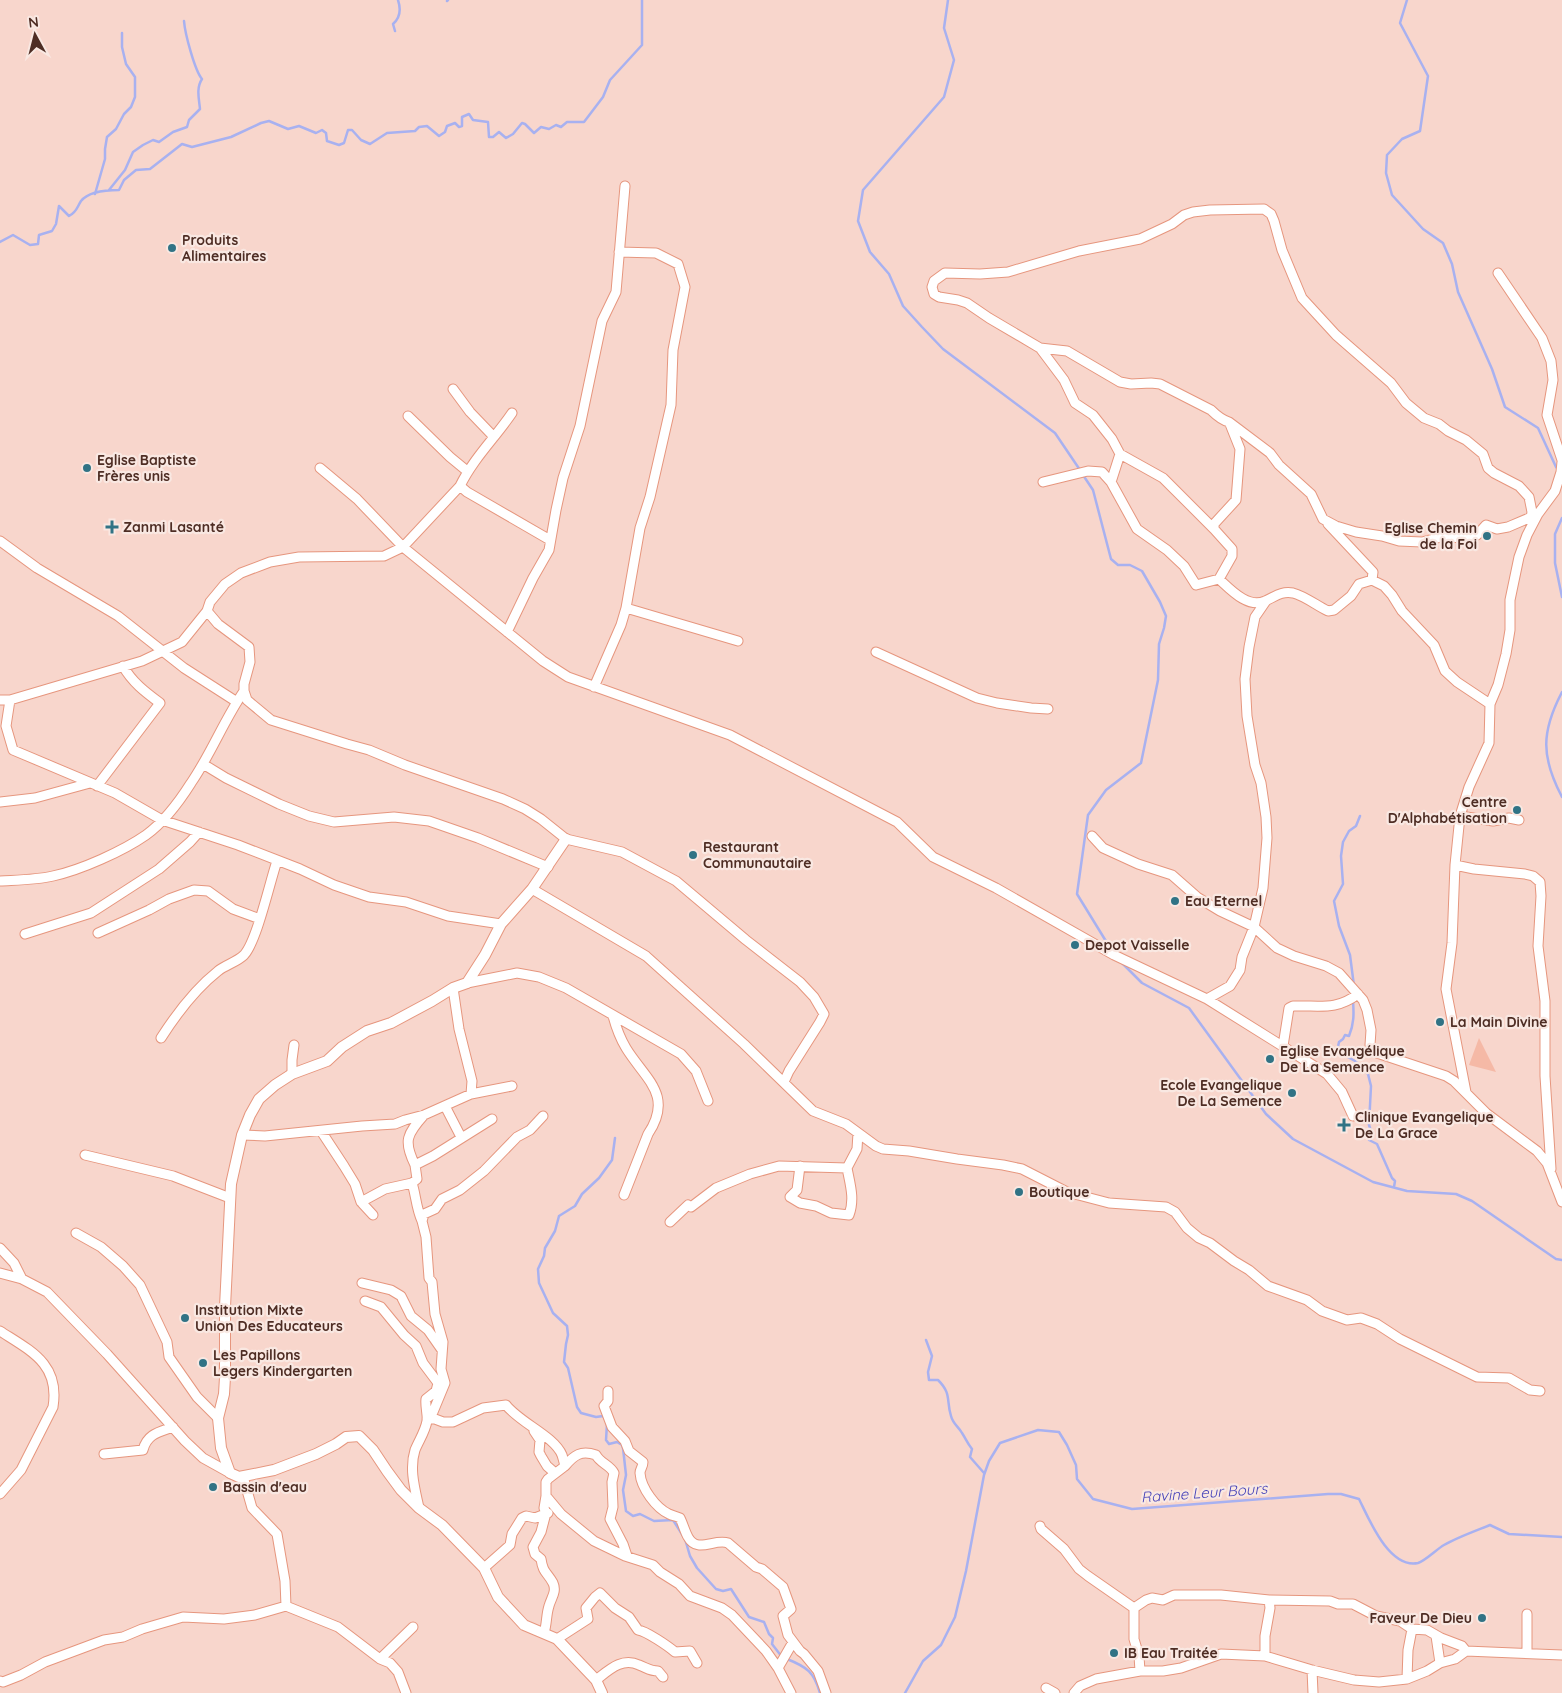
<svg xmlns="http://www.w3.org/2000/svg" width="1562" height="1693" font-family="Quicksand,sans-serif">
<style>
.green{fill:#f5b9a6}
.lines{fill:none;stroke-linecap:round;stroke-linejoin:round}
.stream{stroke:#a8b1f0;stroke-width:2.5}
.minor-casing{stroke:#e6967e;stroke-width:11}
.tertiary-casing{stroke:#e6967e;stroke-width:12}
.minor{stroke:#fff;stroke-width:9}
.tertiary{stroke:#fff;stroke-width:10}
.poi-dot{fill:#317385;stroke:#f9e8e2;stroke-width:2}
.labels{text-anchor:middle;stroke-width:4.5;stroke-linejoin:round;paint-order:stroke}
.poi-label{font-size:14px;font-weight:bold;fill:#4e2d24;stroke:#f9e8e2;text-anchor:start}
.water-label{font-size:15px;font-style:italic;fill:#4441b8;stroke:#f9e8e2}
</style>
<rect width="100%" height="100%" fill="#f8d6cc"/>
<path class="green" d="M 1479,1038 L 1496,1072 L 1469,1065 Z"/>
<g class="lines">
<path class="stream" d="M 948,0 L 944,28 L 954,60 L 944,97 L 863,190 L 858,221 L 870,252 L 889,274 L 903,306 L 922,327 L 943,349 L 1055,433 L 1080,470
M 1407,0 L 1400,23 L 1428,76 L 1420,131 L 1402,139 L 1387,155 L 1386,173 L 1392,195 L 1423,229 L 1443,243 L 1452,264 L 1458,292 L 1492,369 L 1505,407 L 1538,428 L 1556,467 L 1558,469
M 447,1 L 448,0
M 395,31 L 393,24 C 401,17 401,9 398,0
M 109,190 L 125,170 L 133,152 L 143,145 L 153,140 L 159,142 L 173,132 L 187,127 L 189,120 L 200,109 C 199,99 196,88 202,79 C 195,71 185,34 184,21
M 95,194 L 105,159 L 105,149 L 107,137 L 116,129 L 124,114 L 131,107 L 135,97 L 135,77 L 126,64 L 122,47 L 122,33
M 0,242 L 13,235 L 30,245 L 38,244 L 39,235 L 52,231 L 56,224 L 59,206 L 69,216 C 77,212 77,207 81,201 C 89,191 108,190 119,190 L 124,180 L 136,170 L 150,169 L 182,144 L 192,147 L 231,137 L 261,123 L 269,121 L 288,129 L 299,126 L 316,133 L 322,130 L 326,133 L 327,141 L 339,145 L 344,143 L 348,130 L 352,130 L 361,140 L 370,144 L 387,133 L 415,131 L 419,127 L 427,126 L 439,136 L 445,132 L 447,126 L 455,123 L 459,127 L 462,126 L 462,117 L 469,114 L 473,120 L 488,122 L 489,137 L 493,137 L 499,132 L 506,138 L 513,134 L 522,123 L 525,124 L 534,133 L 541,127 L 549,129 L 556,125 L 561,127 L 567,122 L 584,122 L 603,97 L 610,80 L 642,45 L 642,0
M 1083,475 L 1093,490 L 1111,559 L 1118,565 L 1130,565 L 1142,571 L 1160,602 L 1166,616 L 1164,628 L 1159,644 L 1158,680 L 1141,763 L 1106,790 L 1088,815 L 1077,894 L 1112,951
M 1562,518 L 1555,534 L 1555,563 L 1562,597
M 1562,692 C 1541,732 1541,757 1562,797
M 1120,961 L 1142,983 L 1189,1008 L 1266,1114 L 1293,1139 L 1373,1182 L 1407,1191 L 1456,1194 L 1472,1201 L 1556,1259 L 1562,1260
M 1354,986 L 1350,955 L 1339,926 L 1334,901 L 1343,884 L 1341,856 L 1343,842 L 1349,831 L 1356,826 L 1360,816
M 1353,1001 C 1354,1014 1354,1024 1349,1036 L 1345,1035 L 1343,1039 L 1339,1042 L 1337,1051 L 1355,1061 L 1368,1074 L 1371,1086 L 1369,1125 L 1371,1131 L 1369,1140 L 1377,1144 L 1392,1178 L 1395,1181 L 1394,1187
M 926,1340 L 932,1356 L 928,1372 L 929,1380 L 938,1380 C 952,1394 946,1400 951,1416 C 953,1424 958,1426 962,1433 C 966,1439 967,1443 972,1449 L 970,1457 L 984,1473
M 605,1419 L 603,1416 L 596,1417 L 581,1413 L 577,1407 L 568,1368 L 564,1362 L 566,1344 L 568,1335 L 567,1326 L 553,1313 L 539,1283 L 538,1269 L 544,1256 L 545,1248 L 555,1231 L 559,1216 L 575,1206 L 582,1194 L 599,1178 L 612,1160 L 615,1138
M 607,1424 L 606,1440 L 609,1444 L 617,1442 L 622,1445 L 623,1448 L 626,1475 L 623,1490 L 626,1511 L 633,1516 L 640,1514 L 654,1521 L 673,1520 L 685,1539 L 690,1556 L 697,1568 L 716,1589 L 723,1591 L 731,1589 L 749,1617 L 764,1622 L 769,1634 L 773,1638 L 772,1644 L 782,1657
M 787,1659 C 807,1667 814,1672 820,1693
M 905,1693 L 923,1661 L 941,1645 L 955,1617 L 966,1571 L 984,1475 L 989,1461 L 1000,1443 L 1038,1430 L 1059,1432 L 1067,1445 L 1076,1465 L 1077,1479 L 1093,1499 L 1132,1509 L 1328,1494 L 1341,1494 L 1359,1499 C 1369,1519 1389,1569 1418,1563 C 1425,1561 1437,1549 1444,1545 C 1458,1537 1475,1531 1490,1525 L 1509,1534 L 1562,1537"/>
<defs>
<path id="minor" d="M 1498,273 L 1542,338 L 1551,361 L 1553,380 L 1547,415 L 1562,460
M 1040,348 L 1067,351 L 1120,382 L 1131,384 L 1151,383 L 1160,384 L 1211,410 C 1217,416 1222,420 1229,422 L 1270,453 L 1279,465 L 1311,494 L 1323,519 L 1336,526 L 1356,532 L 1382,536 L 1399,541 L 1422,542 L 1445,536 L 1460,538 L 1477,535 L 1486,525 L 1497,529 L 1508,527 L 1536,515
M 453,389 L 470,412 L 494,437
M 408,416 L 450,457 L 467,471
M 1120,454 L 1163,478 L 1214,529
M 320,468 L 357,499 L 403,547 L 543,661 L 568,677 L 730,735 L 897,822 L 933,857 L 996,888 L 1114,955 L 1207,999 L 1327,1074 L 1342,1092 L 1353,1116
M 1043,482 L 1088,471 L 1102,472 L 1111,482 L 1137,529 L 1167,550 L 1184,566 L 1196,585 L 1219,579 C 1230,589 1248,609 1265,601 C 1275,597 1280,591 1293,593 C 1305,596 1317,606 1328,611 L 1334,610 L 1351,596 L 1359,584 L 1372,580 L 1384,586 L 1392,595 L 1402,611 L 1434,645 L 1445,671 L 1457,682 L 1490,704
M 1111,482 L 1120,454 L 1112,439 L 1093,415 L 1075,403 L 1064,380 L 1040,348 L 989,318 L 967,303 L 958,300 L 939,297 L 934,294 L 932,287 L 934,281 L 945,273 L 980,274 L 1008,272 L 1079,251 L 1140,239 L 1172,224 L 1184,215 L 1193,212 L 1210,210 L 1264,209 L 1271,214 L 1274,221 L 1282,250 L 1302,298 L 1336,335 L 1391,383 L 1406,403 L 1424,418 L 1439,424 L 1448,431 L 1466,440 L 1483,454 L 1488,468 L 1494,473 L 1519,486 L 1529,497 L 1532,512 L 1531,518
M 460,486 C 473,459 495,438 512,413
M 1328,524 L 1373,572 L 1372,580
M 550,540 L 467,492 L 460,486 L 403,547 L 384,556 L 299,557 L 270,562 L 241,573 L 225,584 L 210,602 L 207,611 L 218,624 L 249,647 L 250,662 L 244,684 L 244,691 L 247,700 L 271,720 L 347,744 L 369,750 L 405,765 L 503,799 L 525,809 L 541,819 L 566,839 L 622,852 L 676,881 L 746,940 L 800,982 L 814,997 L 824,1014 L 820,1022 L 789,1071 L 784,1082
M 0,541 L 37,568 L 118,616 L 184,668 L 237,702
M 1219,579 L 1232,556 L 1232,549 L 1214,529 L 1214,524 L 1236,500 L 1240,449 L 1230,424
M 626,608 L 738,641
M 507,632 L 533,578 L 549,550 L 556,510 L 563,478 L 580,426 L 602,321 L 616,292 L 625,186
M 876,652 L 977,698 L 997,703 L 1031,708 L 1048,709
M 594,687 L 621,625 L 626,608 L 640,528 L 650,497 L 671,405 L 673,350 L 685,287 L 678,264 L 656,253 L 619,252
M 0,700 L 10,700 L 142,661 L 182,642 L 207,611
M 10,700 L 6,726 L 13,750 L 115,793 L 162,820 L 238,845 L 300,869 L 334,885 L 369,897 L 406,902 L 448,916 L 501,924
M 203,764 L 226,778 L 279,804 L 309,816 L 334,822 L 394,817 L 429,821 L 478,838 L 548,867
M 97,786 L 160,703 C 145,692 132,682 123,666
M 0,802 L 35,798 L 90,783
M 1460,816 L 1493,821 L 1509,818 L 1519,820
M 1092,836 L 1103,848 L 1138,864 L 1172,875 L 1197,897 L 1220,911 L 1254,927 L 1277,948 L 1294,956 L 1326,966 L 1339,973 L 1363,1000 L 1367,1010 L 1371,1030 L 1370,1045 L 1377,1053 L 1446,1076 L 1454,1081 L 1486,1113 L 1537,1151 L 1547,1163 L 1562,1202
M 1455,865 L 1474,869 L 1525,874 L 1533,876 L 1540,882 L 1541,896 L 1538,946 L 1545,1001 L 1545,1076 L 1551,1169
M 0,881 C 17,880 36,880 53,876 C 81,870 123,851 146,835 C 164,822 179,802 191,783 C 211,754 224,720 244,691
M 532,889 L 646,956 L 744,1044 L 813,1111 L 846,1124 L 876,1146 L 883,1149 L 909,1151 L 957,1159 L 1003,1165 L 1022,1169 L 1067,1192 L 1109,1203 L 1166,1207 L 1175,1212 L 1187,1228 L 1199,1238 L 1210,1243 L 1234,1261 L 1249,1270 L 1268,1286 L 1307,1300 L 1322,1311 L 1347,1320 L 1361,1318 L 1377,1324 L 1400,1339 L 1477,1377 L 1509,1378 L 1530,1390 L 1540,1391
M 98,933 L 149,910 L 169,899 L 194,890 L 208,891 L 233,909 L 260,919
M 25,934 L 91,913 L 159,869 L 190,842 L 199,832
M 467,983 L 517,973 L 539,977 L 566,988 L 681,1054 L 696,1071 L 708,1101
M 453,988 L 459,1029 L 472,1081 L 471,1094
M 1207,999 L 1230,986 L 1240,970 L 1242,957 L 1254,927 L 1263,888 L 1267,838 L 1266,817 L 1261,783 L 1255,765 L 1247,716 L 1245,679 L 1249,647 L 1255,617 L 1266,601
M 613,1016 C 616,1027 620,1038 626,1048 C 645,1079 674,1095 648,1134 L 624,1195
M 161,1038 C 177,1013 194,990 218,971 C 225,965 237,962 244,955 C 257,941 270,881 277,861
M 1283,1046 L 1289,1008 L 1293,1006 C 1319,1005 1336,1011 1358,994
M 292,1074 L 292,1060 L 294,1045
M 1466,1092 L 1446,989 L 1452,943 L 1455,865 L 1460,816 L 1469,787 L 1489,743 L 1490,704 L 1498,685 L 1506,654 L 1510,630 L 1510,600 L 1519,557 L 1527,535 L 1538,514 L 1555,491 L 1561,472 L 1562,462
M 445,1106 L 461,1137
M 321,1131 L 344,1166 L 355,1184 L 361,1202 L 373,1215
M 242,1135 L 265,1136 L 362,1126 L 395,1124 L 405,1120 L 424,1115 L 471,1094 L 512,1086
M 85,1155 L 173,1176 L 230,1198
M 415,1165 C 403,1141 407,1134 424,1115
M 800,1166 L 797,1190 L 790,1197 L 800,1203 L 816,1206 L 831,1213 L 849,1215 C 855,1199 850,1184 847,1168
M 412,1183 C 416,1195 416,1208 422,1221
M 361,1202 L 385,1189 L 412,1183 L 417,1179 L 415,1165 L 433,1156 L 492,1119
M 670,1222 L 688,1205 L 691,1207 L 716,1188 L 750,1174 L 779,1166 L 847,1168 L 857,1149 L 858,1133
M 76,1233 L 101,1247 L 123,1266 L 140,1285 L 167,1342 L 169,1357 L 197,1397 L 218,1418
M 0,1248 L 14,1263 L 22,1279
M 0,1273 L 22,1279 L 47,1292 L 107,1354 L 185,1441 L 203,1458 L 230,1473
M 362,1283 L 391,1290 L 401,1296 L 411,1316 L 428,1330 L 442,1350
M 365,1301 L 381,1307 L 404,1335 L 416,1346 L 423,1363 L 438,1383 L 436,1391 L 426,1399 C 425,1407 428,1415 427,1421 C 425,1432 419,1440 415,1450 C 409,1469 415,1489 419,1508
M 0,1331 C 31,1351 60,1364 53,1407 L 21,1470 L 0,1494
M 608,1391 L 608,1401 L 604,1406 L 612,1427 L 625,1441 L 629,1451 L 643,1462 C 643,1467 640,1469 640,1473 C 641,1488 656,1508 669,1514 C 673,1516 676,1516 680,1518 C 683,1524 685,1532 688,1537 C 697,1554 715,1538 728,1543 L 756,1567 L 762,1569 L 783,1587 L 791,1609 L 783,1616 L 788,1635 L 800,1651 L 804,1654 L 818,1671 L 826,1693
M 427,1419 L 435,1419 L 443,1422 L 453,1422 L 483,1408 L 506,1405 C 520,1423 554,1436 562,1455 C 563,1458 564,1462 565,1466 L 548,1479 L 546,1482 L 546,1496 L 561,1514 L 594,1541 L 625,1556 L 653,1565 L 660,1572 L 679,1584 L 690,1596 L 722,1608 L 732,1615 L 766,1651 L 778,1668 L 791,1693
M 427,1419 L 433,1412 L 445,1383 L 441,1369 L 443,1342 L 435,1314 L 432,1282 L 429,1278 L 426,1237 L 422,1221 L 424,1214 L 435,1209 L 442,1199 L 460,1190 L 484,1171 L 517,1137 L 530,1130 L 543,1116
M 534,1431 L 540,1440 L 539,1452 L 541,1456 L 547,1466 L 555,1473
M 104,1454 L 143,1450 C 147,1434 159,1432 173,1427
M 565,1466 C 574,1455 581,1450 596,1455 C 600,1463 610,1465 614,1473 L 612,1482 L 613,1507 L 610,1519 L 623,1544 L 627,1556
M 239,1477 L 244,1480 L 252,1508 L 277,1534 L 285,1581 L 286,1606 L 338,1627 L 380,1659 L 390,1663 L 398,1672 L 406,1693
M 1040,1526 L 1041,1529 L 1064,1549 L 1079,1569 L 1088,1576 L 1134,1608
M 484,1568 L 510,1545 L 512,1534 L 522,1518 L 526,1516 L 535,1518 L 548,1513
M 1134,1608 L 1146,1600 L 1152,1598 L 1163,1600 L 1174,1595 L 1221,1595 L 1269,1600 L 1330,1601 L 1338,1604 L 1353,1604 L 1376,1616 L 1400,1621 L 1412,1629 L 1427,1630 L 1441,1638 L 1462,1646 L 1466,1651
M 1134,1608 L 1134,1639 L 1139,1656 L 1140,1671
M 544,1633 C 547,1624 546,1615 549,1606 C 551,1598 557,1592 553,1583 C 547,1572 543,1573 541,1559 L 535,1554 L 533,1547 L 541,1532 L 546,1513 L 544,1508 L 546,1496
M 1436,1636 L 1440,1663
M 557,1639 L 588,1619 L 586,1608 L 595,1597 L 600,1593 L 615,1608 L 629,1617 L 638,1630 C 646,1631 668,1646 675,1652 L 690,1651 L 697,1663
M 1527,1653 L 1527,1614
M 1265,1656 L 1265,1636 L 1270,1608 L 1269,1600
M 380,1659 L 413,1627
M 778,1668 L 793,1642
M 1312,1670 L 1313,1693
M 1407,1679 L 1408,1650 L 1412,1629
M 596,1680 C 609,1670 622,1657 639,1665 C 647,1668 650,1671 658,1671 L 663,1677
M 0,1681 L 3,1682 L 21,1675 L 45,1662 L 104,1640 L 123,1637 L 142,1629 L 183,1617 L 224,1619 L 255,1615 L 286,1606
M 1046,1688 L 1055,1693
M 1074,1693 L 1080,1686 L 1096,1679 L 1140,1671 L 1163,1671 L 1181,1668 L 1221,1654 L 1265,1656 L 1312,1670 L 1354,1680 L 1379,1682 L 1407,1679 L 1427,1671 L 1440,1663 L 1455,1659 L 1466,1651 L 1562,1655"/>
<path id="tertiary" d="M 566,839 L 532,889 L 501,924 L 485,955 L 467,983 L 453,988 L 432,1001 L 391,1023 L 367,1031 L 342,1047 L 327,1061 L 292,1074 L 275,1085 L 259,1099 L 250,1115 L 242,1135 L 231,1184 L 225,1307 L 225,1377 L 224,1394 L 218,1418 L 221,1448 L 230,1473 L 239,1477 L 274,1470 L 316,1454 L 336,1444 L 346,1437 L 359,1436 L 373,1450 L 387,1471 L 401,1490 L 419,1508 L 442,1525 L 484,1568 L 498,1597 L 524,1625 L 557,1639 L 596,1680 L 602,1693"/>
</defs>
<use href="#minor" class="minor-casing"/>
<use href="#tertiary" class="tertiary-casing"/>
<use href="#minor" class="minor"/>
<use href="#tertiary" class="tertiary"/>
</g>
<g class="poi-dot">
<circle cx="172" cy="248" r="5"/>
<circle cx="87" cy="468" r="5"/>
<path d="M109.5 519.5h5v5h5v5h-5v5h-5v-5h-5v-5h5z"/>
<circle cx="1487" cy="536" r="5"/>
<circle cx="1517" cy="810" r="5"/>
<circle cx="693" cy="855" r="5"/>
<circle cx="1175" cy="901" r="5"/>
<circle cx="1075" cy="945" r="5"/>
<circle cx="1440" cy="1022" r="5"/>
<circle cx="1270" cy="1059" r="5"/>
<circle cx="1292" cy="1093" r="5"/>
<path d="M1341.5 1117.5h5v5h5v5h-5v5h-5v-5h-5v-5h5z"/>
<circle cx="1019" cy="1192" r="5"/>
<circle cx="185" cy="1318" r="5"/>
<circle cx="203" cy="1363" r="5"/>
<circle cx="213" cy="1487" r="5"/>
<circle cx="1482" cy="1618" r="5"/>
<circle cx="1114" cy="1653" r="5"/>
</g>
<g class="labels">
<g class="poi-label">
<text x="182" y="245">Produits<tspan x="182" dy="16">Alimentaires</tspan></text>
<text x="97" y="465">Eglise Baptiste<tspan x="97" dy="16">Frères unis</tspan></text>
<text x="123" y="532">Zanmi Lasanté</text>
<text x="1477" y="533" text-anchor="end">Eglise Chemin<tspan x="1477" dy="16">de la Foi</tspan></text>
<text x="1507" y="807" text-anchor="end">Centre<tspan x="1507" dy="16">D'Alphabétisation</tspan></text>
<text x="703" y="852">Restaurant<tspan x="703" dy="16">Communautaire</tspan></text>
<text x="1185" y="906">Eau Eternel</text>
<text x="1085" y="950">Depot Vaisselle</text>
<text x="1450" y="1027">La Main Divine</text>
<text x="1280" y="1056">Eglise Evangélique<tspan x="1280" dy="16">De La Semence</tspan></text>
<text x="1282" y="1090" text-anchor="end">Ecole Evangelique<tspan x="1282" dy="16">De La Semence</tspan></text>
<text x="1355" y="1122">Clinique Evangelique<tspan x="1355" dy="16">De La Grace</tspan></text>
<text x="1029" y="1197">Boutique</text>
<text x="195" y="1315">Institution Mixte<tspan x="195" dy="16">Union Des Educateurs</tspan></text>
<text x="213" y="1360">Les Papillons<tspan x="213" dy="16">Legers Kindergarten</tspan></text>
<text x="223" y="1492">Bassin d'eau</text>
<text x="1472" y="1623" text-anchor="end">Faveur De Dieu</text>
<text x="1124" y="1658">IB Eau Traitée</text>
</g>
<g class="water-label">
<text transform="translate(1204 1493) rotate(-4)" y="5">Ravine Leur Bours</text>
</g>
</g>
<g transform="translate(35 35) rotate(353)" stroke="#f9e8e2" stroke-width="4" paint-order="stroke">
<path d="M0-4L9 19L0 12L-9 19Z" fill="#4e2d24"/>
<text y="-8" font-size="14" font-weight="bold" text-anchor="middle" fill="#4e2d24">N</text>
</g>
</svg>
